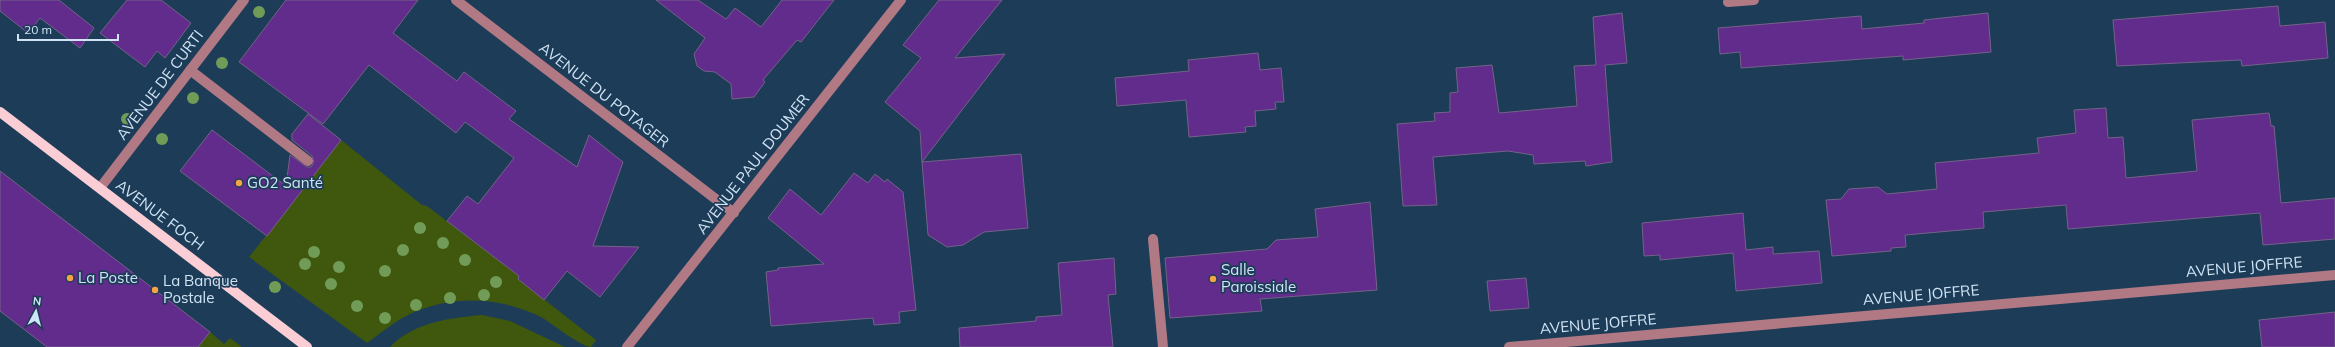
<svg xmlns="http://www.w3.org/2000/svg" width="2335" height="347" font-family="Mulish,sans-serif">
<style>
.green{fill:#40580e}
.building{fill:#612c8b;stroke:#746288}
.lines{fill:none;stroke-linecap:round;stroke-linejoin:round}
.minor{stroke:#b07984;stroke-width:10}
.major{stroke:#fbced6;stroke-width:10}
.tree{fill:#719c57}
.poi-dot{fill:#f4a345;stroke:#1c3c58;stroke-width:1.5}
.labels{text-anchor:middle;stroke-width:3.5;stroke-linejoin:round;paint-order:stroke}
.street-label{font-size:15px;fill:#d1e4f5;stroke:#1c3c58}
.poi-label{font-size:15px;fill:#d1e4f5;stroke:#1c3c58;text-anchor:start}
</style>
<rect width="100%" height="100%" fill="#1c3c58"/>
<path class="green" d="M 341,140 L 422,205 L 427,206 L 519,276 L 518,279 L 596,340 L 591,347 C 579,346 552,323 539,316 C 499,297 454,295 412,313 C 396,320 381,333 367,343 L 249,257 Z
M 482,315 L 510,321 L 565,347 L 390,347 C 414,322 450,318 482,315 Z
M 210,332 L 224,344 L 230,338 L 242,347 L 198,347 Z"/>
<path class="building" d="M 0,0 L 59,0 L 94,28 L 80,48 L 40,18 L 28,33 L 0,11 Z
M 127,0 L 161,0 L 191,23 L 165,58 L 157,51 L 145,67 L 100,33 Z
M 286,0 L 418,0 L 393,33 L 457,81 L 464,72 L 516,111 L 509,119 L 577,167 L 589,135 L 623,162 L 593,246 L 639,247 L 600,297 L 567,271 L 544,300 L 518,279 L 519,276 L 447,221 L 467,196 L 478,204 L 514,158 L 465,122 L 456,133 L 369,65 L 323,124 L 239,62 Z
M 656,0 L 698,0 L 726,19 L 735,8 L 761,27 L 782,0 L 834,0 L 801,42 L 797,40 L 763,80 L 765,82 L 754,97 L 732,99 L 731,84 L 715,72 L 704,71 L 697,66 L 694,54 L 705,38 Z
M 939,0 L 1002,0 L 955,58 L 1005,54 L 922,162 L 920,131 L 885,102 L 921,58 L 903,45 Z
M 2278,6 L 2280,26 L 2325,22 L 2328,58 L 2242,66 L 2241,60 L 2117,66 L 2113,20 Z
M 1622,13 L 1627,63 L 1605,65 L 1612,162 L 1586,166 L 1585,161 L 1534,164 L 1533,155 L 1508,151 L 1433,157 L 1437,205 L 1403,206 L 1397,124 L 1435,121 L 1434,113 L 1450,112 L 1450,93 L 1458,92 L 1456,68 L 1492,65 L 1499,113 L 1577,106 L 1574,66 L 1596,65 L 1593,17 Z
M 1988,13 L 1991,52 L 1903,60 L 1903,56 L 1741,68 L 1740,52 L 1720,54 L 1718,28 L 1861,16 L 1862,29 L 1924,23 L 1924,20 Z
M 1258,53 L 1260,70 L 1281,68 L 1284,102 L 1275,102 L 1276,109 L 1255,111 L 1256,126 L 1245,127 L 1246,132 L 1189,137 L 1186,100 L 1117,106 L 1115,78 L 1189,71 L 1188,60 Z
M 2106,108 L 2108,138 L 2123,137 L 2126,178 L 2197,171 L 2192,120 L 2269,113 L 2271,126 L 2274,126 L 2281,203 L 2335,198 L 2335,239 L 2263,245 L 2260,213 L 2068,229 L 2066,205 L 1983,212 L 1984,228 L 1905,235 L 1906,247 L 1891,248 L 1891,251 L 1832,256 L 1826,200 L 1841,199 L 1849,189 L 1878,187 L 1887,194 L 1937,189 L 1935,163 L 2039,153 L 2037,138 L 2076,133 L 2074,110 Z
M 308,114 L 341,140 L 267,236 L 180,171 L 212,130 L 286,186 L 290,155 L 307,167 L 311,167 L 314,162 L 312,156 L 292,140 L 292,134 Z
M 1021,154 L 1028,228 L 984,232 L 963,245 L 947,247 L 928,235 L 922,162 Z
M 0,171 L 210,332 L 198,347 L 47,347 L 0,311 Z
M 854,173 L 868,183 L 875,174 L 885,182 L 887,179 L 903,192 L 916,310 L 899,312 L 900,323 L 874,325 L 873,318 L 771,326 L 766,272 L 778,270 L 778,268 L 824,264 L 768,218 L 790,189 L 821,215 Z
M 1370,202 L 1377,290 L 1260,299 L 1262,311 L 1170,318 L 1165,258 L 1267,249 L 1276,240 L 1318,237 L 1315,209 Z
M 1743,213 L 1746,250 L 1773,247 L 1773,254 L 1819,251 L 1822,283 L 1736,291 L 1733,253 L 1660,260 L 1660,255 L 1644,256 L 1642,223 Z
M 1114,258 L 1116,294 L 1108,295 L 1113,347 L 960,347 L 959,328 L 1036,321 L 1036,317 L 1062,315 L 1058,263 Z
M 1526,278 L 1529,308 L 1490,311 L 1487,281 Z
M 2335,312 L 2335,347 L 2262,347 L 2259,320 Z"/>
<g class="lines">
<path class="minor" d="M 456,0 L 734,213
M 1728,2 L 1754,0
M 190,70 L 308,161
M 100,188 L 244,0
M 1153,239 L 1163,347
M 627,347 L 901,0
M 1509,347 L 2335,275"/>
<path class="major" d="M 0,112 L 307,347"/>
</g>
<g class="tree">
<circle cx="259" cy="12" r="6"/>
<circle cx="222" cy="63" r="6"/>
<circle cx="193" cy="98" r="6"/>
<circle cx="127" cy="119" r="6"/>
<circle cx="162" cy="139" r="6"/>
<circle cx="420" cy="228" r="6"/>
<circle cx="443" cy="243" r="6"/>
<circle cx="403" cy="250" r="6"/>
<circle cx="314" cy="252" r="6"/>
<circle cx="465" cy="260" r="6"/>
<circle cx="305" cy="264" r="6"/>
<circle cx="339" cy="267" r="6"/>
<circle cx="385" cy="271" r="6"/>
<circle cx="496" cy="282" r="6"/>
<circle cx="331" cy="284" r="6"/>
<circle cx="275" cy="287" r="6"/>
<circle cx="484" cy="295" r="6"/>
<circle cx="450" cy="298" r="6"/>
<circle cx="416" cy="305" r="6"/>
<circle cx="357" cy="306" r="6"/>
<circle cx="385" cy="318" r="6"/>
</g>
<g class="poi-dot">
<circle cx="239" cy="183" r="4"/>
<circle cx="70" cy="278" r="4"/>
<circle cx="1213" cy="279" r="4"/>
<circle cx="155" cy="290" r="4"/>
</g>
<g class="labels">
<g class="street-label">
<text transform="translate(160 85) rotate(-53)" y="5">AVENUE DE CURTI</text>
<text transform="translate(604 95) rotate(38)" y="5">AVENUE DU POTAGER</text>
<text transform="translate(753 164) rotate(-52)" y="5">AVENUE PAUL DOUMER</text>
<text transform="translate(160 215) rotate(37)" y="5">AVENUE FOCH</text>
<text transform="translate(2244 267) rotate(-5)" y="5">AVENUE JOFFRE</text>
<text transform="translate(1921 295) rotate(-5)" y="5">AVENUE JOFFRE</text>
<text transform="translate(1598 324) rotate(-5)" y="5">AVENUE JOFFRE</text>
</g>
<g class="poi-label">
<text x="247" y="188">GO2 Santé</text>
<text x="1221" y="275">Salle<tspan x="1221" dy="17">Paroissiale</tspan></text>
<text x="78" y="283">La Poste</text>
<text x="163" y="286">La Banque<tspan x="163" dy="17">Postale</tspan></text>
</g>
</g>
<g transform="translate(36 311) rotate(7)" stroke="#1c3c58" stroke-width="3" paint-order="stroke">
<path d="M0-3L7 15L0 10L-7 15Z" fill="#d1e4f5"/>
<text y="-6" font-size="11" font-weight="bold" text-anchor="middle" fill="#d1e4f5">N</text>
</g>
<path d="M18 34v6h100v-6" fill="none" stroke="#d1e4f5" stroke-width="2"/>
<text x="24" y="34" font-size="12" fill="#d1e4f5" stroke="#1c3c58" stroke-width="3" paint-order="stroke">20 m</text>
</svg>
